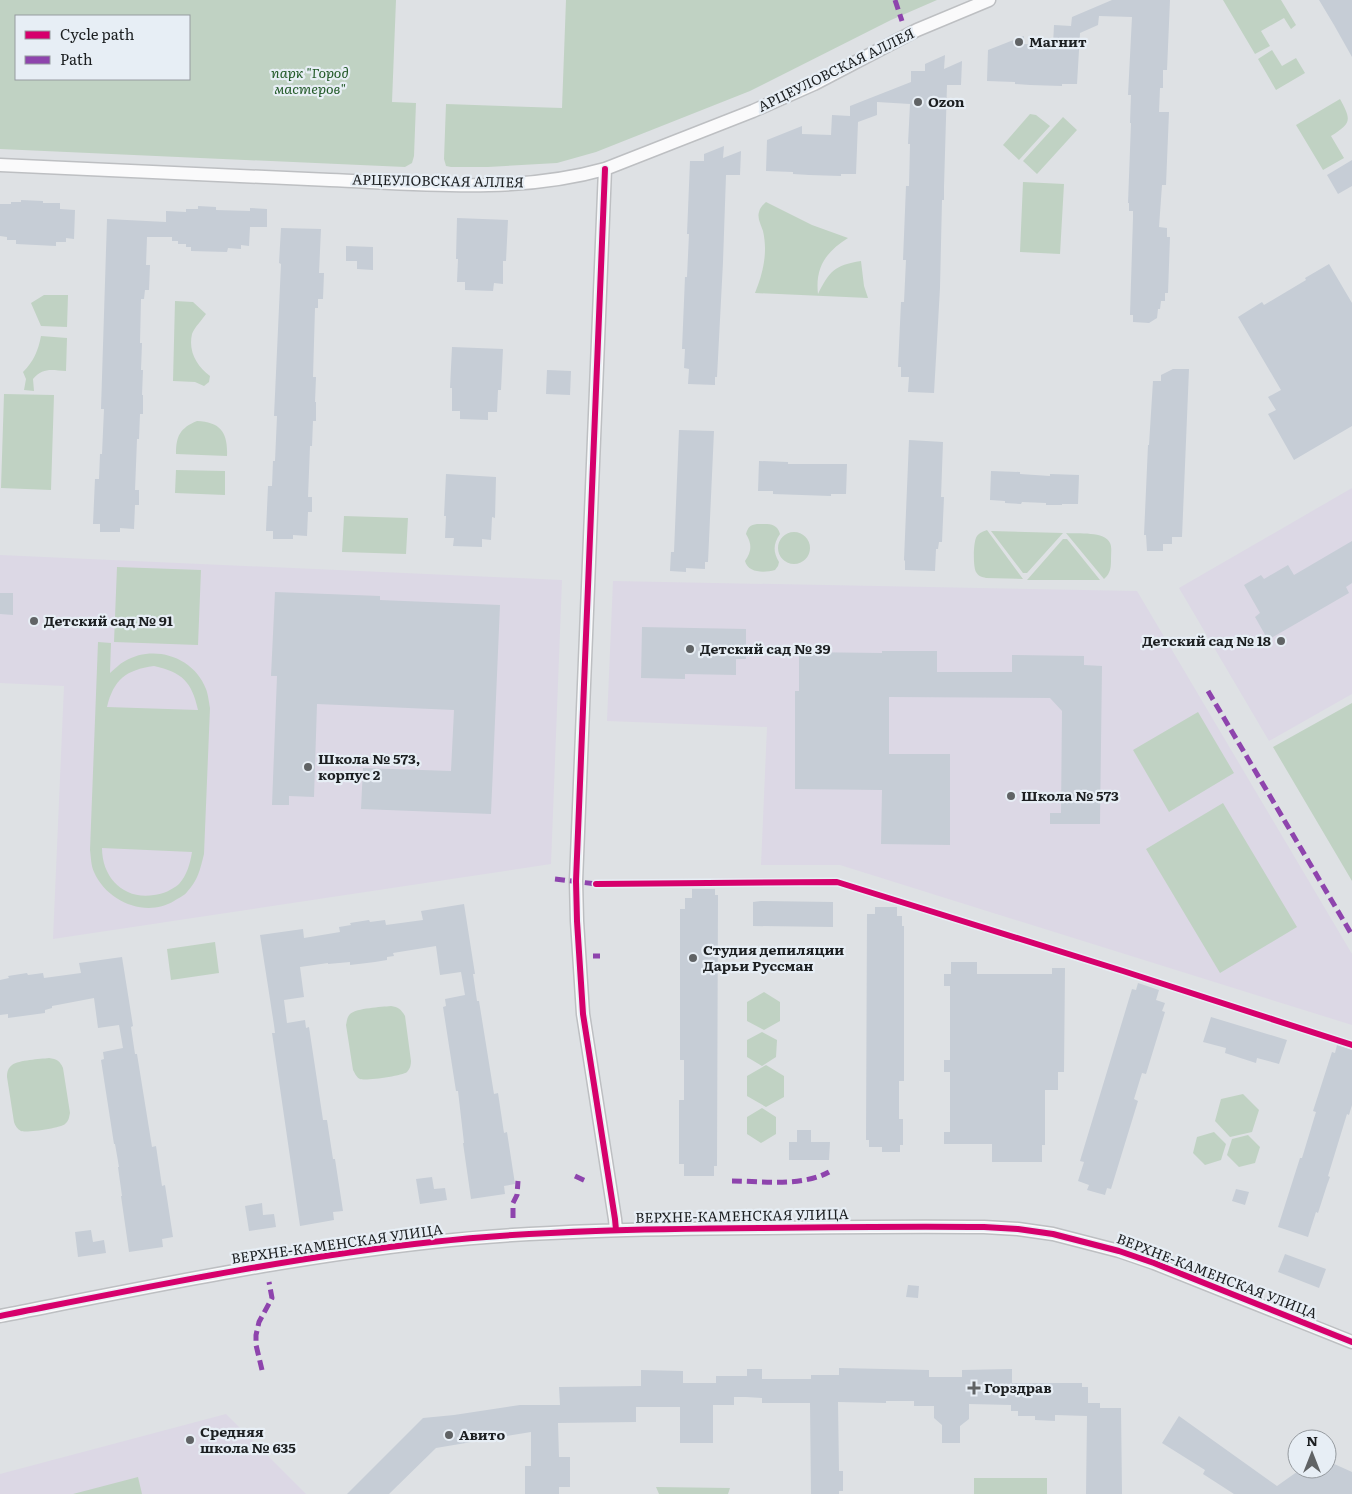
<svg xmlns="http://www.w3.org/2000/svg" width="1352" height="1494" font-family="Literata,serif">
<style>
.education{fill:#dcd8e5}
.green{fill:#c0d2c3;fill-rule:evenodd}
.building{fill:#c6cdd6}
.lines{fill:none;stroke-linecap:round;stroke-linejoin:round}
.minor-casing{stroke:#bdbfc2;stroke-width:15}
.minor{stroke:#fafafb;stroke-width:12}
.quiet{stroke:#8e44ad;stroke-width:5;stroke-dasharray:10 5;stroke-linecap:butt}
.cycleway-casing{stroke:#e7eef5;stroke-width:9}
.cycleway{stroke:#d6006c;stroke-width:6}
.poi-dot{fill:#606365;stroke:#e7eef5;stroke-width:2}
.labels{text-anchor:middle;stroke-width:4.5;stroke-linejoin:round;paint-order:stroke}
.poi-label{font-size:14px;font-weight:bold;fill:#1c1f21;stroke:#e7eef5;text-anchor:start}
.street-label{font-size:14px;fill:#1c1f21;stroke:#e7eef5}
.park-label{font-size:14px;font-style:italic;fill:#235a29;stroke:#e7eef5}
</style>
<rect width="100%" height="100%" fill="#dee1e4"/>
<path class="education" d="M 1352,488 L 1352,694 L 1269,741 L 1179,588 Z
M 0,555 L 562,580 L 551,864 L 53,939 L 64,686 L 0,683 Z
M 613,581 L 1137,591 L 1352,954 L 1352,1025 L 840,865 L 761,865 L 767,727 L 607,721 Z
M 226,1414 L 306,1494 L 0,1494 L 0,1474 Z"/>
<path class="green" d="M 0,0 L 396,0 L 392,102 L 416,103 L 414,156 L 412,163 L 405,167 L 0,149 ZM 16,16 L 189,16 L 189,79 L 16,79 Z
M 566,0 L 937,0 L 891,20 L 750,91 L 596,152 L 557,163 L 488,167 L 451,167 L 446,166 L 444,159 L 446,104 L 562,108 Z
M 1223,0 L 1281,0 L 1296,25 L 1291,29 L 1284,18 L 1261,31 L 1270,46 L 1255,54 Z
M 1272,50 L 1282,66 L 1296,58 L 1305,73 L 1276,90 L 1258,59 Z
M 1340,99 C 1352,121 1351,123 1331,136 L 1344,158 L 1323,170 L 1296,125 Z
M 1030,114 L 1036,115 L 1050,126 L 1019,160 L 1003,145 Z
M 1063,117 L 1077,130 L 1037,174 L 1023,161 Z
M 1023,182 L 1064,184 L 1060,254 L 1020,252 Z
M 766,202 L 812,225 L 848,238 C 826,252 815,267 818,294 C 829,272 834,265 861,261 L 864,286 L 868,298 L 755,293 C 763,273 768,253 763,231 C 761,225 757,218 759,212 C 760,207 763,205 766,202 Z
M 44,295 L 68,295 L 67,327 L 41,326 L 31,303 Z
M 175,301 L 193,302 L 206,314 C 202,320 194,328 192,334 C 188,352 197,366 210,376 L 209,382 L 204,386 L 195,382 L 173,381 Z
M 41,336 L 67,338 L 66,371 C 52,370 43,367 33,379 L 34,391 L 24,390 L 26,379 L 23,372 C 34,361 38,351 41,336 Z
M 4,394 L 54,395 L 51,490 L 1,488 Z
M 197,421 C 221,422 228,433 227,456 L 176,454 C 176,436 180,428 197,421 Z
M 176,470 L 225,471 L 225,495 L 175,493 Z
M 344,516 L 408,518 L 406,554 L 342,552 Z
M 757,524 C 767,524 777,522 780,534 C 773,544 773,552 779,562 L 778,566 L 775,570 C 764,573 748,573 745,561 C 752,551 752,544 746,534 C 748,527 750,525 757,524 Z
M 987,530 L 1023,579 L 986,578 C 982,577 978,576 976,572 C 973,567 973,541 977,536 C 979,533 984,531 987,530 Z
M 991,531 L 1063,533 L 1027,573 L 1023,573 Z
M778 548a16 16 0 1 1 32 0a16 16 0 1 1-32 0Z
M 1066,533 C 1078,534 1105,531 1110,543 C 1112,547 1111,553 1111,558 C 1111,567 1111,573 1104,579 Z
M 1063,539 L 1067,539 L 1100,580 L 1027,580 Z
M 117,567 L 201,570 L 198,645 L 114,642 Z
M 98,642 L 111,643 L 110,673 C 115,669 119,664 125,661 C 154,644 194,657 206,689 C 208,694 209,702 210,708 L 204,854 C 200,870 198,880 187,892 C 184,896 178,898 174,901 C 146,918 107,902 94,872 C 91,866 91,857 90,850 ZM 154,666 C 182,672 192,682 198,710 L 107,707 C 114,679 126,670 154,666 ZM 102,848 L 192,852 C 190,864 187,875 179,884 C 172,890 163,894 154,895 C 124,900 102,878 102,848 Z
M 1352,703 L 1352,881 L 1273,747 Z
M 1198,712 L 1234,773 L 1169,812 L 1133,750 Z
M 1223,803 L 1297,927 L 1220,973 L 1146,849 Z
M 215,942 L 219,973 L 171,980 L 167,949 Z
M 764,992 L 780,1002 L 780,1021 L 764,1030 L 747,1021 L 747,1002 Z
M 391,1006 C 398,1007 401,1009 405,1016 L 411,1061 C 411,1065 410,1069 407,1072 C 402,1076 366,1081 360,1079 C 356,1077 355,1073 353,1070 L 346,1025 C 347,1021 347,1017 350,1014 C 357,1008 381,1007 391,1006 Z
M 762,1032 L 777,1040 L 776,1057 L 762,1066 L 747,1057 L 747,1040 Z
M 49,1058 C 57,1059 60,1061 63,1068 L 70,1113 C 69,1117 69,1121 65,1124 C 61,1128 27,1133 21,1131 C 17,1129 15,1125 14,1122 L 7,1077 C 7,1072 8,1068 12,1065 C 19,1060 40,1059 49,1058 Z
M 766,1065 L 784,1076 L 784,1097 L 766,1107 L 747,1096 L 747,1076 Z
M 1243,1094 L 1259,1110 L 1252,1132 L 1230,1137 L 1215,1121 L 1221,1099 Z
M 762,1108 L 776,1117 L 776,1134 L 761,1143 L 747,1134 L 747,1117 Z
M 1214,1132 L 1226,1144 L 1221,1160 L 1205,1165 L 1193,1153 L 1197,1137 Z
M 1248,1135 L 1260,1147 L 1255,1163 L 1239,1167 L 1227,1155 L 1232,1139 Z
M 138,1477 L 142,1494 L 73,1494 Z
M 974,1478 L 1047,1478 L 1047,1494 L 974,1494 Z
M 656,1487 L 730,1488 L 728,1494 L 659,1494 Z"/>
<path class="building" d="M 1112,0 L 1170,0 L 1167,70 L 1163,70 L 1163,88 L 1160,88 L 1159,112 L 1169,112 L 1166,185 L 1162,185 L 1159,227 L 1167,228 L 1167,237 L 1170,237 L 1168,293 L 1165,293 L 1165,301 L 1161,301 L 1160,309 L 1158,309 L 1157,318 L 1149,323 L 1133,322 L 1133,315 L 1130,315 L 1133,218 L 1133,211 L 1129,211 L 1129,203 L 1128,203 L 1131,123 L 1130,123 L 1131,95 L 1128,95 L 1132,17 L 1099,16 L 1098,25 L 1080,33 L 1077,84 L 1062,84 L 1062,86 L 1030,85 L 1015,84 L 1015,82 L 987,81 L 988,50 L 1024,36 L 1023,44 L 1053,45 L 1054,25 L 1071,26 L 1072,17 Z
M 1319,0 L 1352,0 L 1352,57 L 1334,25 Z
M 945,55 L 944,69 L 962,61 L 961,85 L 947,85 L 944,187 L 944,200 L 942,200 L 940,288 L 934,393 L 908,392 L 909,377 L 901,377 L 901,367 L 898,367 L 901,302 L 904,302 L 906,260 L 903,260 L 906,186 L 909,186 L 910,144 L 908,144 L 910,104 L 877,102 L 877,115 L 858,122 L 856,174 L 841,174 L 841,176 L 809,175 L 793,174 L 793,172 L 766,171 L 767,140 L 802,126 L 802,134 L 831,135 L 832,115 L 850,116 L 850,106 L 911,82 L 911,71 L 925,71 L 925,64 Z
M 724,146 L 723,158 L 741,151 L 740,175 L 726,175 L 723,262 L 717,377 L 715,377 L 715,385 L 688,384 L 689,369 L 684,368 L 685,349 L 682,349 L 685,277 L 687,277 L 689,234 L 687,234 L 690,161 L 704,161 L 704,154 Z
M 1352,160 L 1352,186 L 1338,194 L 1327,175 Z
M 21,200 L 43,201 L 43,203 L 60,203 L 60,209 L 75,210 L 74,239 L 66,238 L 66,242 L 56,242 L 56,246 L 16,244 L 16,240 L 7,240 L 7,237 L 0,236 L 0,204 L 11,204 L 11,202 L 21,202 Z
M 198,206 L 216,207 L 216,210 L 250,211 L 250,208 L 267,209 L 267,227 L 250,227 L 249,246 L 241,245 L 241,249 L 228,248 L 227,252 L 191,251 L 191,247 L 186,247 L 186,244 L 178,244 L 178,241 L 172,241 L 172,237 L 147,237 L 146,265 L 150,265 L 149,290 L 145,290 L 144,299 L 141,299 L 140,343 L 142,343 L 141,370 L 143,370 L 142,395 L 143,395 L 143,414 L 140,414 L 139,439 L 137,439 L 135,490 L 139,490 L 139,505 L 135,505 L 134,529 L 120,528 L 120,532 L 100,532 L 100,524 L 93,524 L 95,479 L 99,479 L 100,454 L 102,454 L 104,409 L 101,409 L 107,219 L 166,222 L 166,211 L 186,212 L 186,209 L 198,209 Z
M 457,218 L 508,220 L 506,261 L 503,261 L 503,284 L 494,283 L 493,291 L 465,290 L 465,282 L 457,282 L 458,259 L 456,259 Z
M 281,228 L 321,229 L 319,273 L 324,273 L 323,299 L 318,299 L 318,308 L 315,308 L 313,377 L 316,377 L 315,402 L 316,402 L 316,421 L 313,421 L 312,446 L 310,446 L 308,497 L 312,497 L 312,512 L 308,512 L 307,536 L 293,535 L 293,539 L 273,539 L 273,531 L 266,531 L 268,486 L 272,486 L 273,461 L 275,461 L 277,416 L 274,416 L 281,264 L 279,263 Z
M 346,246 L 373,247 L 373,270 L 357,269 L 357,261 L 346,261 Z
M 1329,264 L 1352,303 L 1352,426 L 1294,460 L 1268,414 L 1276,410 L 1268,397 L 1281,390 L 1238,317 L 1262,302 L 1264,305 L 1306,280 L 1305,278 Z
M 452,347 L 503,349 L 501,390 L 498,390 L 497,412 L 488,412 L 488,420 L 460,419 L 460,411 L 452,411 L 452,388 L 450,388 Z
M 1173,369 L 1189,369 L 1182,537 L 1172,537 L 1172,544 L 1163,544 L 1163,551 L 1147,551 L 1146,535 L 1144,535 L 1148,445 L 1149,445 L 1153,381 L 1161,381 L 1161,375 Z
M 547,370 L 571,371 L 570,395 L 546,394 Z
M 679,430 L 714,431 L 708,562 L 705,562 L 705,569 L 686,568 L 686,572 L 670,571 L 671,552 L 674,552 Z
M 909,440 L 943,442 L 941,497 L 944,497 L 942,542 L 939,542 L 938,549 L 936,549 L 935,571 L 905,570 L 905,561 L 904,560 Z
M 759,461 L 788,462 L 788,464 L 847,464 L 846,494 L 831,494 L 831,496 L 773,494 L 773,491 L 758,491 Z
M 991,471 L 1020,472 L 1020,474 L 1050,476 L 1050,474 L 1079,475 L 1078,504 L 1062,504 L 1062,505 L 1046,505 L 1046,503 L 1022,502 L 1021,504 L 1005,503 L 1005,501 L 990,500 Z
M 446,474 L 496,477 L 495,518 L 492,517 L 491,540 L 482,539 L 482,547 L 453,546 L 454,538 L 445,538 L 446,516 L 444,516 Z
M 1352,541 L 1352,583 L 1346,587 L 1349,593 L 1268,640 L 1255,617 L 1260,613 L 1244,585 L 1261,575 L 1264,579 L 1288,565 L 1294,575 Z
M 275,592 L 380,596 L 380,600 L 500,605 L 491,814 L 361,809 L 363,768 L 451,771 L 454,710 L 317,704 L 314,797 L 289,796 L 289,805 L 272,805 L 277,676 L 271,676 Z
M 0,593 L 13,593 L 13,615 L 0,614 Z
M 642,627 L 746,629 L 746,659 L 736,659 L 736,675 L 685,674 L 685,679 L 641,678 Z
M 882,651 L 937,651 L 937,672 L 1012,672 L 1012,655 L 1084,656 L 1084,665 L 1102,666 L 1100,824 L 1050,824 L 1050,813 L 1061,813 L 1062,711 L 1050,698 L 889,697 L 889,754 L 950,754 L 950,845 L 881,844 L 882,790 L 795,789 L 795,691 L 799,691 L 799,652 L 882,653 Z
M 692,889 L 715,889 L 715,895 L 718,895 L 717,1166 L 714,1166 L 714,1176 L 684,1176 L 684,1164 L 679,1164 L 679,1100 L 684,1100 L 684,1060 L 680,1060 L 680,909 L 685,909 L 685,898 L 692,898 Z
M 761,901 L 833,902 L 833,927 L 753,926 L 753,902 Z
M 464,904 L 475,974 L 473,974 L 477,1001 L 479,1001 L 494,1094 L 498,1093 L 504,1133 L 507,1132 L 515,1184 L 504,1186 L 505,1194 L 471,1199 L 463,1143 L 464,1143 L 458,1091 L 456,1091 L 443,1007 L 446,1006 L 445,999 L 465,995 L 461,972 L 440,975 L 436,946 L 393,953 L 394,956 L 387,957 L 387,960 L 375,962 L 350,965 L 350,962 L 328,964 L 328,963 L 300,967 L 304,997 L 284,1000 L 287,1023 L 305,1020 L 306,1028 L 309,1027 L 323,1120 L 327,1120 L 333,1159 L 335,1159 L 343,1211 L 333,1212 L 334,1220 L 300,1226 L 272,1033 L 275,1033 L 274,1025 L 260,935 L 303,929 L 304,938 L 340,932 L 339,927 L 351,925 L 350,923 L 369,920 L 370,922 L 385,920 L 386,925 L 423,920 L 421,911 Z
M 875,907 L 897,907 L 897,916 L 902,916 L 902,926 L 904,926 L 904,1081 L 899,1081 L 899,1119 L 903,1119 L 903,1145 L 900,1145 L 900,1152 L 882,1152 L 882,1147 L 869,1147 L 869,1140 L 866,1140 L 867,914 L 875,914 Z
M 122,957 L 133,1026 L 131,1027 L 135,1054 L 137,1054 L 152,1147 L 156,1146 L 162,1186 L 165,1185 L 173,1237 L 162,1239 L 163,1247 L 129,1252 L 121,1196 L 122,1196 L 118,1167 L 119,1167 L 115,1144 L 114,1144 L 101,1060 L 104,1059 L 103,1052 L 123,1048 L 119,1025 L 98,1028 L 94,998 L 52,1006 L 52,1008 L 45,1010 L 45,1013 L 8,1018 L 8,1014 L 0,1015 L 0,980 L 9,978 L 8,976 L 27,973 L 28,975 L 43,973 L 44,978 L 81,973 L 79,963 Z
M 951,962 L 977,962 L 977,974 L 1052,974 L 1052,968 L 1065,968 L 1064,1072 L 1058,1072 L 1058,1090 L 1045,1090 L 1045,1145 L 1042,1145 L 1042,1162 L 992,1162 L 992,1144 L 944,1144 L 944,1132 L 950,1132 L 950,1072 L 944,1072 L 944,1060 L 950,1060 L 950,986 L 944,986 L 944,974 L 951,974 Z
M 1138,983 L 1159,990 L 1156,1000 L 1165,1003 L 1162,1011 L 1165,1012 L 1146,1074 L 1142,1073 L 1134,1099 L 1138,1101 L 1111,1189 L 1107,1188 L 1105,1195 L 1087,1190 L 1089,1185 L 1078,1181 L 1084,1162 L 1080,1161 L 1132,989 L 1136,990 Z
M 1211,1017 L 1287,1040 L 1279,1064 L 1257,1058 L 1256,1063 L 1225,1053 L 1226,1048 L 1203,1042 Z
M 1337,1045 L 1352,1050 L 1352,1105 L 1349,1115 L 1347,1114 L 1328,1176 L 1330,1177 L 1327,1185 L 1318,1213 L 1316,1212 L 1308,1237 L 1278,1227 L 1300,1158 L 1302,1158 L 1316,1112 L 1313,1111 L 1332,1052 L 1335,1053 Z
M 797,1130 L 811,1130 L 811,1142 L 830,1142 L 829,1160 L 789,1160 L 789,1142 L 797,1142 Z
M 432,1177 L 434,1189 L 445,1188 L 447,1200 L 420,1204 L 416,1179 Z
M 1236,1189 L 1249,1192 L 1245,1205 L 1232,1201 Z
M 262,1203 L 263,1215 L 274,1214 L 276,1227 L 249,1231 L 245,1206 Z
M 91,1230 L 93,1242 L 104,1240 L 106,1253 L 78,1257 L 75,1232 Z
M 1285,1254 L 1326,1269 L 1319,1288 L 1278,1272 Z
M 908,1285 L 919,1286 L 918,1298 L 906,1297 Z
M 839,1368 L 929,1370 L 929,1377 L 962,1377 L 962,1370 L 1012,1369 L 1012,1383 L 1082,1383 L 1082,1387 L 1088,1387 L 1088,1403 L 1100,1403 L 1100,1408 L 1121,1408 L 1122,1494 L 1086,1494 L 1087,1416 L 1055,1415 L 1055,1421 L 1035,1420 L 1035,1416 L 1018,1416 L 1018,1411 L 1011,1411 L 1011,1405 L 969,1404 L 969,1419 L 960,1426 L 960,1443 L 942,1443 L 942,1425 L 934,1418 L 934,1406 L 914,1406 L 914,1401 L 886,1401 L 886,1403 L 838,1402 L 839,1471 L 843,1471 L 843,1491 L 839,1491 L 839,1494 L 811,1494 L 810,1403 L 762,1403 L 762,1398 L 746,1397 L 734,1397 L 734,1405 L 713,1405 L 713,1443 L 680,1443 L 680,1407 L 636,1407 L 636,1422 L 558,1423 L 559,1457 L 570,1457 L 570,1487 L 559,1487 L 559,1494 L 525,1494 L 525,1466 L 531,1466 L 531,1432 L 436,1448 L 389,1494 L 347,1494 L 423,1418 L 454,1415 L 520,1405 L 560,1405 L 559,1387 L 641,1386 L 641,1370 L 683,1371 L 683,1383 L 716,1383 L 716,1376 L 747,1376 L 747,1369 L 762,1369 L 762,1379 L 811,1379 L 811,1375 L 839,1375 Z
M 1179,1416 L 1277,1486 L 1301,1469 L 1327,1469 L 1327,1466 L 1332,1463 L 1352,1472 L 1352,1494 L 1234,1494 L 1203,1474 L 1205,1470 L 1162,1443 Z"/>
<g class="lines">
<defs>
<path id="minor" d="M 0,165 C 110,170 220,175 330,180 C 422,184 516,194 605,169 L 753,111 L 814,84 L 917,30 L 989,0
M 605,169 L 576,881 L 577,921 L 583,1014 L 615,1219 L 616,1230
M 0,1316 C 143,1288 286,1258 432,1242 C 541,1230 651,1229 760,1228 C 835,1227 909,1226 984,1227 L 1018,1229 L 1053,1234 L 1119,1251 L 1154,1263 L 1352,1342"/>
</defs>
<use href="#minor" class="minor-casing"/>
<use href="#minor" class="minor"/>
<path class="quiet" d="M 895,0 L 902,21
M 1208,691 L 1352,935
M 555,879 L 596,884
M 593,956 L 600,956
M 575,1176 L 588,1182
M 732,1181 C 764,1181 801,1187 829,1172
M 513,1218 L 513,1203 L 517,1195 L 518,1181
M 262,1370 L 256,1345 L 256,1335 L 259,1322 L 272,1298 L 269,1282"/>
<defs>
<path id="cycleway" d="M 605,169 L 576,881 L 577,921 L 583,1014 L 615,1219 L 616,1230
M 596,884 L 837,882 L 1123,971 L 1352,1045
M 0,1316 C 143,1288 286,1258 432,1242 C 541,1230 651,1229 760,1228 C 835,1227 909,1226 984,1227 L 1018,1229 L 1053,1234 L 1119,1251 L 1154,1263 L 1352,1342"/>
</defs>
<use href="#cycleway" class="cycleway-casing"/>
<use href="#cycleway" class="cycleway"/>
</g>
<g class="poi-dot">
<circle cx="1019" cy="42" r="5"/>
<circle cx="918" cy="102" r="5"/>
<circle cx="34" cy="621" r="5"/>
<circle cx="1281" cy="641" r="5"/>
<circle cx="690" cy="649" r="5"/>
<circle cx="308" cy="767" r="5"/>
<circle cx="1011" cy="796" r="5"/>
<circle cx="693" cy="958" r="5"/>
<path d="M971.5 1380.5h5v5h5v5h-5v5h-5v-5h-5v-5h5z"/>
<circle cx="449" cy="1435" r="5"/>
<circle cx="190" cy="1440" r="5"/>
</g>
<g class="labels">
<g class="poi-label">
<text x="1029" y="47">Магнит</text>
<text x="928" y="107">Ozon</text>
<text x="44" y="626">Детский сад № 91</text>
<text x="1271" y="646" text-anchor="end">Детский сад № 18</text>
<text x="700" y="654">Детский сад № 39</text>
<text x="318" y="764">Школа № 573,<tspan x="318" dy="16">корпус 2</tspan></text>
<text x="1021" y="801">Школа № 573</text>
<text x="703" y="955">Студия депиляции<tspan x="703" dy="16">Дарьи Руссман</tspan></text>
<text x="984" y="1393">Горздрав</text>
<text x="200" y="1437">Средняя<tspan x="200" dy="16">школа № 635</tspan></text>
<text x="459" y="1440">Авито</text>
</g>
<g class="street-label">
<text transform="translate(836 70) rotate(-26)" y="5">АРЦЕУЛОВСКАЯ АЛЛЕЯ</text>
<text transform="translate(438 181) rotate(1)" y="5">АРЦЕУЛОВСКАЯ АЛЛЕЯ</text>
<text transform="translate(742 1216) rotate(-1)" y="5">ВЕРХНЕ-КАМЕНСКАЯ УЛИЦА</text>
<text transform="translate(337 1244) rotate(-8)" y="5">ВЕРХНЕ-КАМЕНСКАЯ УЛИЦА</text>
<text transform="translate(1217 1276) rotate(21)" y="5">ВЕРХНЕ-КАМЕНСКАЯ УЛИЦА</text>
</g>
<g class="park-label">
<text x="310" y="78">парк "Город<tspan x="310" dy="16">мастеров"</tspan></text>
</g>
</g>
<rect x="15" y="15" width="175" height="65" fill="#e7eef5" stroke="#969ba0"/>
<rect x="25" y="31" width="25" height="8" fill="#d6006c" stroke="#969ba0"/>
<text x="60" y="40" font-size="15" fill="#1c1f21">Cycle path</text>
<rect x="25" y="56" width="25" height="8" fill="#8e44ad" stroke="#969ba0"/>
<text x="60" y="65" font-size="15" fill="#1c1f21">Path</text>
<g transform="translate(1312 1454)"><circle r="24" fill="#e7eef5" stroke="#969ba0"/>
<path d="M0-4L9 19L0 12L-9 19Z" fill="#606365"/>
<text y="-8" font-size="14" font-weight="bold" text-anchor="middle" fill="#1c1f21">N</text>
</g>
</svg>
